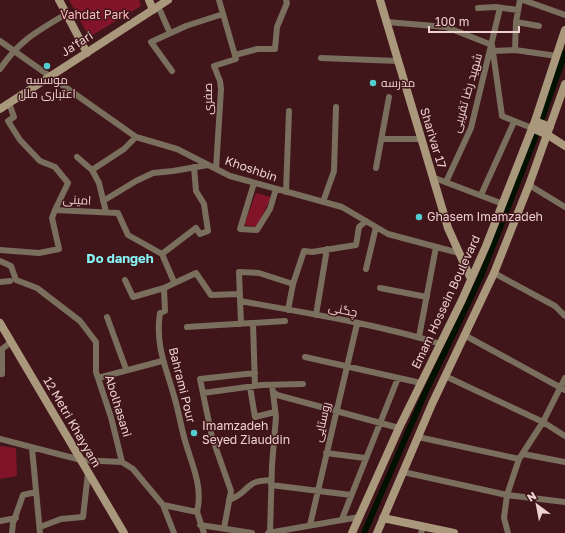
<svg xmlns="http://www.w3.org/2000/svg" width="565" height="533" font-family="'Golos Text',Cairo,sans-serif">
<style>
.green{fill:#821429}
.lines{fill:none;stroke-linecap:round;stroke-linejoin:round}
.canal{stroke:#011100;stroke-width:6}
.street{stroke:#7a6e5d;stroke-width:6}
.secondary{stroke:#aa987c;stroke-width:8}
.poi-dot{fill:#52cdd0;stroke:#40161a;stroke-width:1.5}
.labels{text-anchor:middle;stroke-width:3;stroke-linejoin:round;paint-order:stroke}
.park-label{font-size:12px;fill:#fabbbc;stroke:#40161a}
.street-label{font-size:12px;fill:#eed1d1;stroke:#40161a}
.poi-label{font-size:12px;fill:#eed1d1;stroke:#40161a;text-anchor:start}
.neighbourhood-label{font-size:13px;font-weight:bold;fill:#86f2f4;stroke:#40161a}
</style>
<rect width="100%" height="100%" fill="#40161a"/>
<path class="green" d="M 69,0 L 139,0 L 141,6 L 89,37 Z
M 256,193 L 271,197 L 257,227 L 244,225 Z
M 0,446 L 16,448 L 17,476 L 0,479 Z"/>
<g class="lines">
<path class="canal" d="M 541,121 L 565,53
M 364,533 L 425,393 L 481,276 L 537,133"/>
<path class="street" d="M 523,0 L 565,15
M 158,6 L 170,33
M 478,8 L 496,7 L 518,10
M 387,22 L 446,27 L 492,45 L 502,116 L 532,128
M 516,22 L 539,26
M 0,41 L 136,137 L 177,149 L 230,176 L 342,207 L 388,234 L 459,253
M 515,50 L 516,22 L 520,0
M 493,51 L 515,50 L 557,56
M 235,55 L 257,49 L 275,49 L 277,27 L 287,3 L 286,0
M 321,58 L 398,61
M 0,69 C 20,40 36,32 66,14
M 172,71 L 151,42 L 186,26 L 223,14
M 9,103 L 14,117 L 8,121 L 20,140 L 40,161 L 55,167 L 68,183 L 55,210 L 118,213 L 128,235 L 162,254 L 174,282
M 383,139 L 421,139
M 77,157 L 92,170 L 99,183 L 106,212
M 376,168 L 389,97
M 216,169 L 221,89 L 220,81 L 214,66 L 236,59 L 219,0
M 92,170 L 124,149 L 136,137
M 432,177 L 503,204
M 446,182 L 471,128 L 500,8
M 254,183 L 240,229 L 257,230 L 270,209 L 276,189
M 529,185 L 565,207
M 286,192 L 289,111
M 481,195 L 514,122
M 103,201 L 136,181 L 153,173 L 173,171 L 208,165
M 323,202 L 334,171 L 336,107
M 0,250 L 39,253 L 59,249 L 52,218 L 55,210
M 162,254 L 196,228 L 200,234 L 208,231 L 204,204 L 196,191 L 194,167
M 0,261 L 11,266 L 16,280 L 37,288 L 80,321 L 96,342 L 96,372 L 111,417 L 122,462
M 366,269 L 376,227
M 494,273 L 555,306 L 565,316
M 125,280 L 133,297 L 164,288 L 196,273 L 211,295 L 240,294
M 0,282 L 10,281
M 164,288 L 165,311 L 160,313 C 155,345 166,367 174,396 C 179,412 181,428 186,444 C 193,467 203,488 197,512
M 380,288 L 427,297
M 240,301 C 307,313 376,324 441,344
M 288,310 L 293,284 L 304,251 L 312,252 L 356,245 L 359,227 L 366,221
M 316,315 L 327,249
M 107,317 L 126,369
M 253,323 L 255,386
M 241,324 L 239,272 L 259,273 L 293,284
M 187,327 L 285,321
M 466,336 L 565,390
M 419,337 L 436,247
M 305,357 L 421,383
M 0,374 L 2,374 L 2,349 L 11,342
M 445,376 L 543,422 L 565,436
M 98,378 L 162,361
M 250,387 L 255,417 L 275,412
M 273,392 L 277,395 L 399,428
M 203,393 L 262,385 L 303,384
M 418,437 L 519,459
M 0,439 L 81,460 L 122,462 L 133,469 L 163,505 L 197,512
M 32,448 L 40,533
M 326,453 L 365,458
M 523,454 L 565,462
M 403,472 L 507,495 L 565,502
M 271,485 L 351,495
M 229,500 C 244,494 242,491 252,484 C 257,480 265,481 271,480
M 163,505 L 174,533
M 197,512 L 204,533
M 342,519 L 398,378
M 0,521 L 16,518
M 200,525 L 252,533
M 310,525 L 357,324
M 40,527 L 61,519 L 83,517 L 88,473
M 224,528 L 231,491 L 212,437 L 200,379 L 255,373
M 12,533 L 13,523 L 23,495 L 36,492
M 268,533 L 359,517
M 270,533 L 272,465 L 276,417 L 272,385
M 421,533 L 423,527
M 508,533 L 504,518 L 507,495 L 519,459 L 543,422 L 565,378"/>
<path class="secondary" d="M 59,0 L 87,53
M 149,0 L 153,10
M 380,0 L 448,228 L 471,279
M 0,109 L 168,0
M 535,121 L 550,127
M 532,128 L 548,135 L 565,146
M 0,323 L 124,533
M 383,518 L 454,533
M 352,533 L 399,428 L 462,300 L 486,246 L 535,121 L 565,30
M 377,533 L 432,404 L 494,273 L 529,185 L 565,84"/>
</g>
<g class="poi-dot">
<circle cx="47" cy="66" r="4"/>
<circle cx="373" cy="83" r="4"/>
<circle cx="419" cy="217" r="4"/>
<circle cx="194" cy="433" r="4"/>
</g>
<g class="labels">
<g class="park-label">
<text x="95" y="19">Vahdat Park</text>
</g>
<g class="street-label">
<text transform="translate(77 44) rotate(-33)" y="4">Ja'fari</text>
<text transform="translate(467 93) rotate(-74)" y="4">شهید رضا تقریبی</text>
<text transform="translate(208 99) rotate(-91)" y="4">صفری</text>
<text transform="translate(433 138) rotate(73)" y="4">Sharivar 17</text>
<text transform="translate(251 169) rotate(19)" y="4">Khoshbin</text>
<text transform="translate(77 200) rotate(3)" y="4">امینی</text>
<text transform="translate(446 302) rotate(-65)" y="4">Emam Hossein Boulevard</text>
<text transform="translate(343 310) rotate(12)" y="4">چگنی</text>
<text transform="translate(182 385) rotate(76)" y="4">Bahrami Pour</text>
<text transform="translate(118 406) rotate(73)" y="4">Abolhasani</text>
<text transform="translate(72 422) rotate(60)" y="4">12 Metri Khayyam</text>
<text transform="translate(322 422) rotate(-77)" y="4">روستایی</text>
</g>
<g class="poi-label">
<text x="47" y="84" text-anchor="middle">موسسه<tspan x="47" dy="14">اعتباری ملل</tspan></text>
<text x="381" y="87">مدرسه</text>
<text x="427" y="221">Ghasem Imamzadeh</text>
<text x="202" y="430">Imamzadeh<tspan x="202" dy="14">Seyed Ziauddin</tspan></text>
</g>
<g class="neighbourhood-label">
<text x="120" y="263">Do dangeh</text>
</g>
</g>
<g transform="translate(537 505) rotate(328)" stroke="#40161a" stroke-width="3" paint-order="stroke">
<path d="M0-3L7 15L0 10L-7 15Z" fill="#eed1d1"/>
<text y="-6" font-size="11" font-weight="bold" text-anchor="middle" fill="#eed1d1">N</text>
</g>
<path d="M429 26v6h90v-6" fill="none" stroke="#eed1d1" stroke-width="2"/>
<text x="435" y="26" font-size="12" fill="#eed1d1" stroke="#40161a" stroke-width="3" paint-order="stroke">100 m</text>
</svg>
